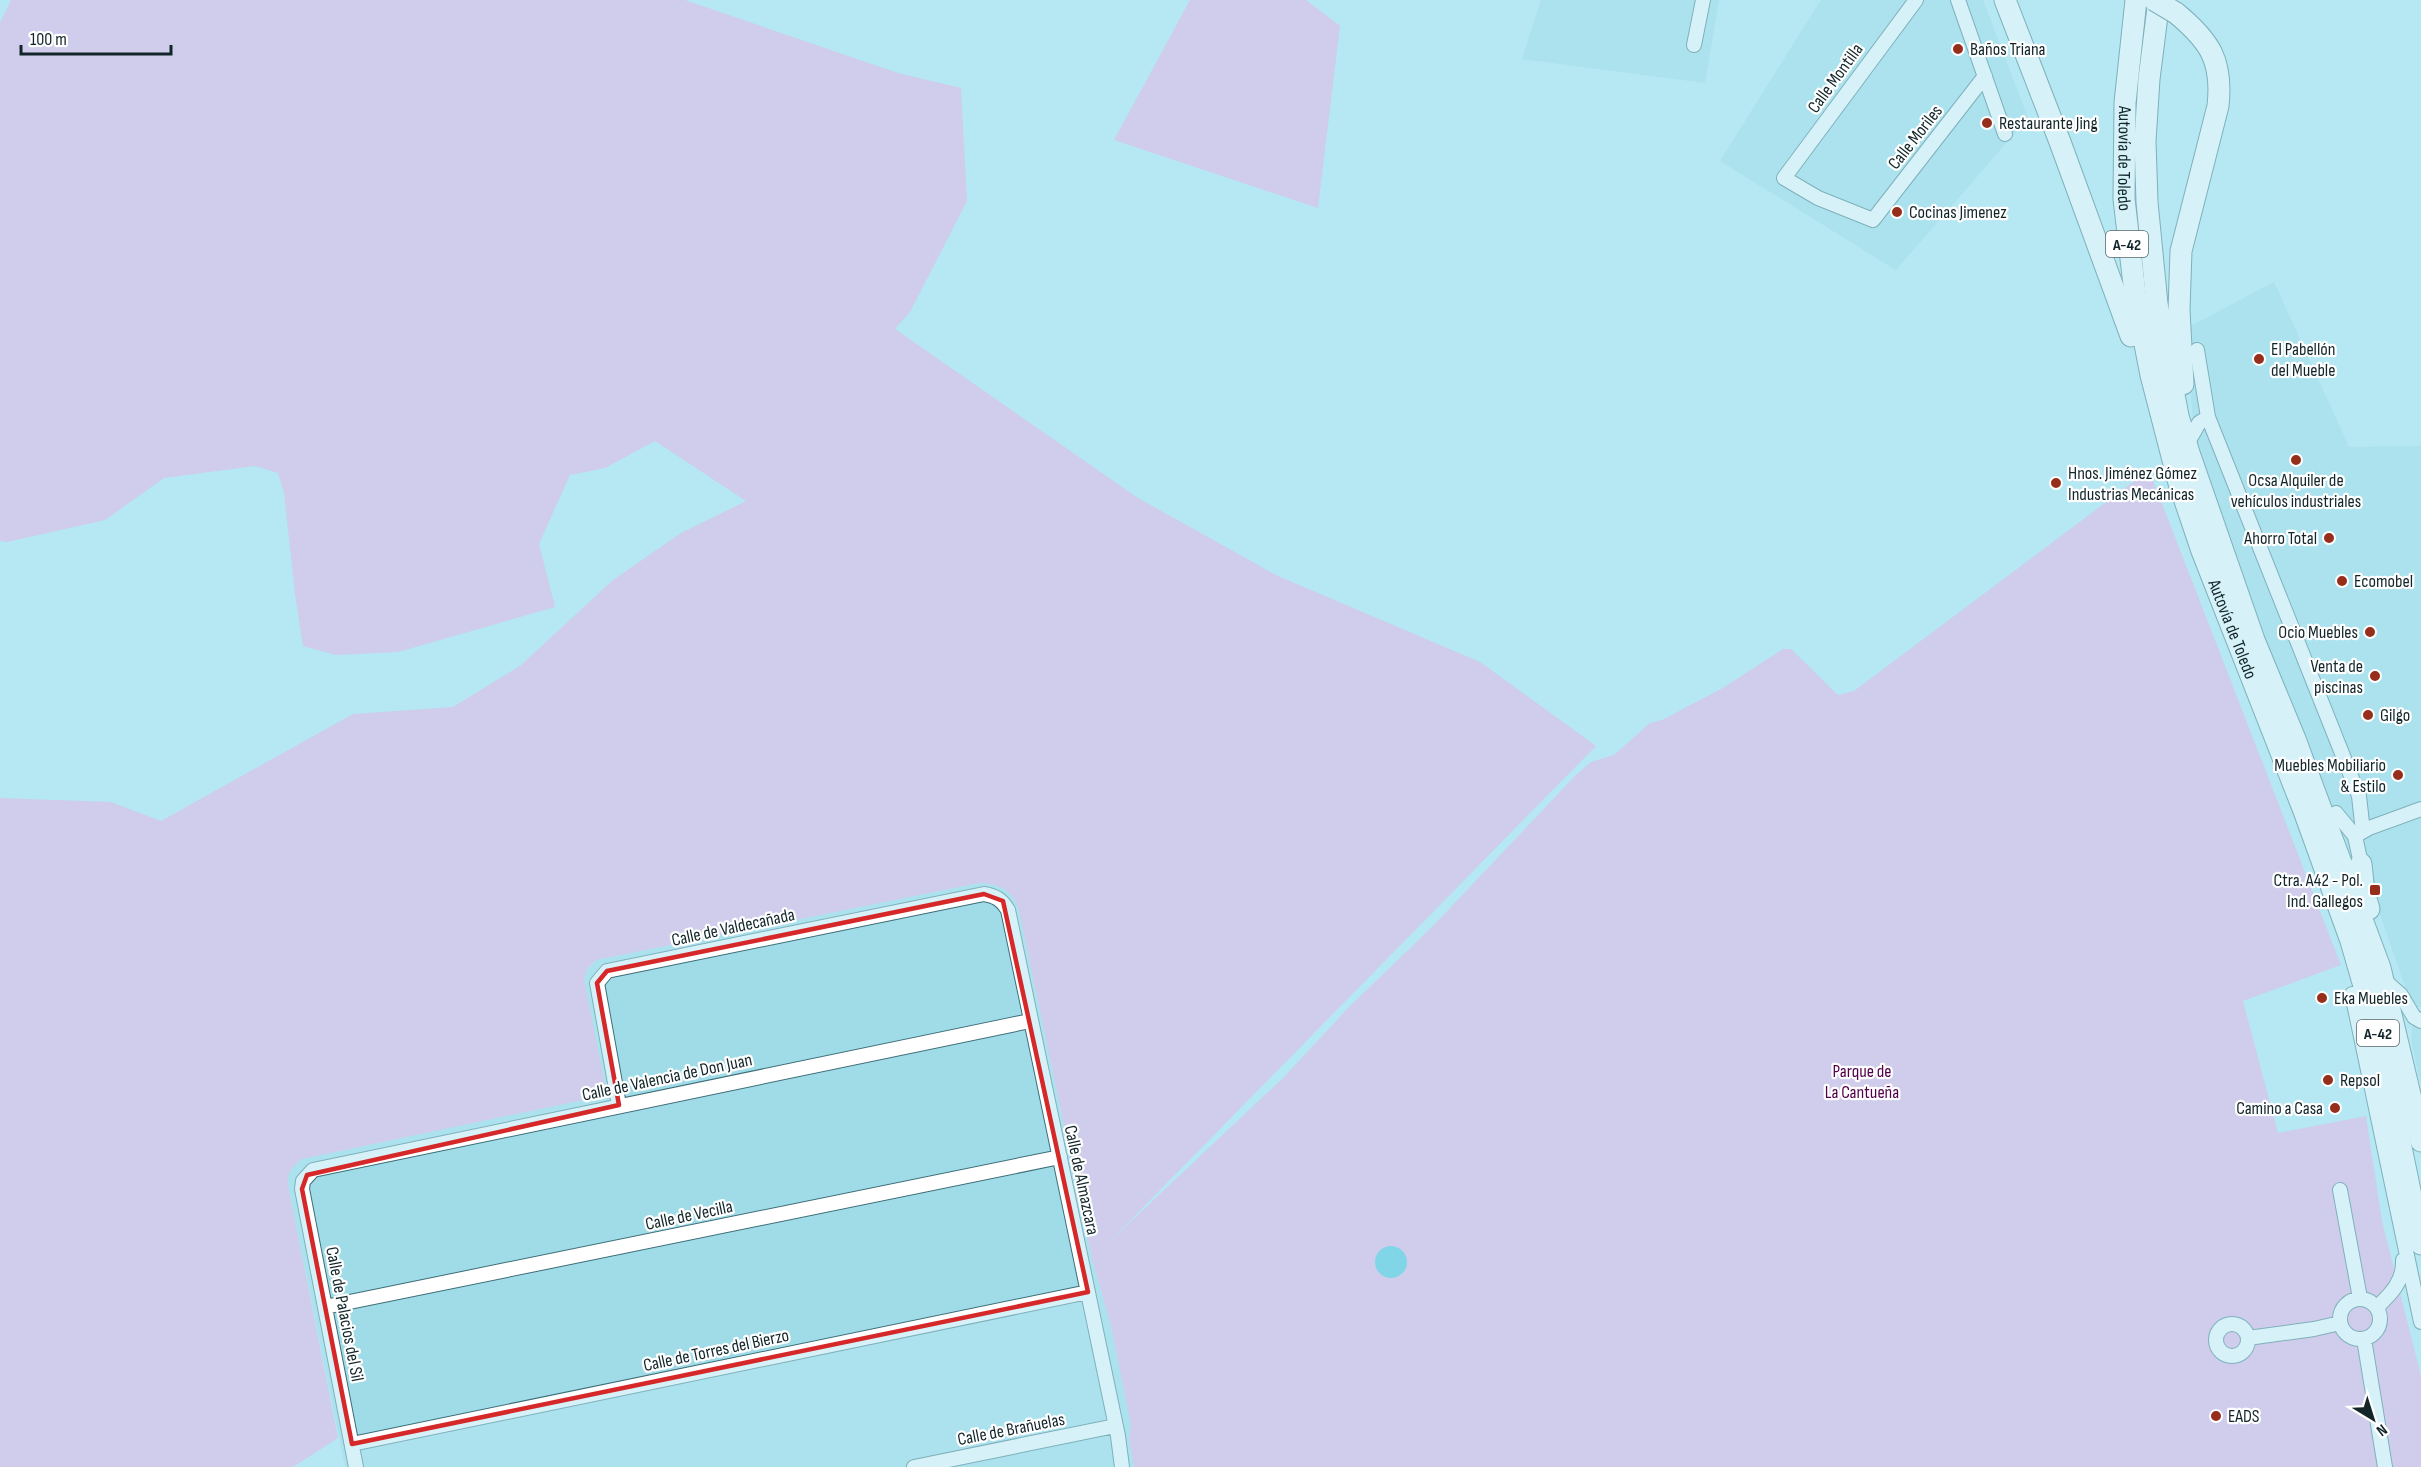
<svg xmlns="http://www.w3.org/2000/svg" width="2421" height="1467" font-family="'Sofia Sans Condensed',sans-serif">
<style>
.built{fill:#a0dbe8}
.green{fill:#eface4}
.water{fill:#42c2da}
.lines{fill:none;stroke-linecap:round;stroke-linejoin:round}
.minor-casing{stroke:#3e6e78;stroke-width:16}
.highway-casing{stroke:#3e6e78;stroke-width:23}
.minor{stroke:#fff;stroke-width:14}
.highway{stroke:#fff;stroke-width:21}
.highway-bridge-casing{stroke:#3e6e78;stroke-width:23;stroke-linecap:butt}
.highway-bridge{stroke:#fff;stroke-width:21}
.marked{fill:none;stroke:#d62828;stroke-width:4.5;stroke-linejoin:round}
.poi-dot{fill:#972e1b;stroke:#fff;stroke-width:2}
.labels{text-anchor:middle;stroke-width:4.5;stroke-linejoin:round;paint-order:stroke}
.shield{fill:#fff;stroke:#59676a;stroke-width:1.5}
.shield-label{font-size:16px;font-weight:bold;fill:#12262a}
.poi-label{font-size:18px;fill:#12262a;stroke:#fff;text-anchor:start}
.street-label{font-size:18px;fill:#12262a;stroke:#fff}
.park-label{font-size:18px;fill:#53004b;stroke:#fff}
</style>
<rect width="100%" height="100%" fill="#b5e8f3"/>
<path class="built" d="M 1541,0 L 1719,0 L 1705,83 L 1522,59 Z
M 1821,0 L 1983,0 L 2028,118 L 1896,270 L 1720,161 Z
M 2274,282 L 2349,447 L 2421,446 L 2421,1007 L 2412,1007 L 2374,897 L 2332,822 L 2197,465 L 2185,329 Z
M 979,883 L 996,884 L 1008,891 L 1016,900 L 1019,911 L 1092,1259 L 1111,1326 L 1131,1425 L 1129,1439 L 1134,1467 L 345,1467 L 288,1185 L 287,1176 L 291,1168 L 302,1159 L 606,1095 L 584,979 L 587,969 L 596,960 Z
M 2414,1010 L 2421,1010 L 2421,1085 L 2411,1039 Z"/>
<path class="green" d="M 11,0 L 685,0 L 898,73 L 961,88 L 967,201 L 910,312 L 895,329 L 1138,498 L 1278,576 L 1480,662 L 1596,746 L 1109,1242 L 1283,1078 L 1350,1006 L 1433,926 L 1575,776 L 1591,762 L 1614,755 L 1650,723 L 1662,720 L 1721,689 L 1783,649 L 1791,649 L 1838,695 L 1854,691 L 2149,470 L 2341,965 L 2243,1001 L 2278,1133 L 2366,1116 L 2382,1221 L 2421,1376 L 2421,1467 L 1134,1467 L 1129,1439 L 1131,1425 L 1111,1326 L 1092,1259 L 1019,911 C 1013,890 1000,884 979,883 L 596,960 L 587,969 L 584,979 L 607,1095 L 302,1159 C 292,1167 287,1172 288,1185 L 338,1438 L 293,1467 L 0,1467 L 0,798 L 111,802 L 161,821 L 353,714 L 453,707 L 520,666 L 613,580 L 681,533 L 746,501 L 655,441 L 605,468 L 570,475 L 539,544 L 555,607 L 398,652 L 336,655 L 303,646 L 295,594 L 284,493 L 278,473 L 255,466 L 164,478 L 105,520 L 7,542 L 0,541 L 0,23 Z
M 1190,0 L 1306,0 L 1340,26 L 1318,208 L 1114,140 Z"/>
<path class="water" d="M1375 1262a16 16 0 1 1 32 0a16 16 0 1 1-32 0Z"/>
<g class="lines">
<defs>
<path id="minor" d="M 1916,0 L 1784,178 L 1818,198 L 1873,220 L 1985,76
M 1958,0 L 2005,134
M 1694,45 L 1703,0
M 2197,350 L 2208,417 L 2359,796 L 2362,823 L 2365,830
M 2191,437 L 2199,423 L 2208,417
M 2336,813 L 2355,836 L 2361,864
M 2355,836 L 2369,828 L 2421,809
M 2384,980 L 2401,995 L 2414,1017 L 2421,1021
M 2352,994 L 2421,1322
M 619,1105 L 597,983 L 607,971 L 984,894 C 996,896 1002,900 1008,910 L 1118,1436 L 1122,1467
M 2340,1190 L 2360,1298
M2340 1319a20 20 0 1 1 40 0a20 20 0 1 1-40 0Z
M 325,1307 L 1060,1157
M 2377,1307 C 2391,1294 2404,1281 2403,1260
M2216 1340a16 16 0 1 1 32 0a16 16 0 1 1-32 0Z
M 2248,1338 L 2314,1329 L 2340,1323
M 2364,1339 L 2385,1467
M 352,1444 L 1088,1292
M 356,1467 L 302,1189 L 303,1181 L 313,1170 L 1030,1021
M 914,1467 L 1115,1426"/>
<g id="highway">
<path d="M 2005,0 L 2060,142 L 2131,336"/>
<path id="s1" d="M 2136,0 L 2125,103 L 2124,199 L 2135,293 L 2151,375 L 2179,483 L 2202,551 L 2304,811 L 2351,941 L 2377,1031 L 2421,1244"/>
<path d="M 2159,0 L 2149,79 L 2145,141 L 2147,202 L 2157,304 L 2178,416 L 2189,453 L 2254,640 L 2295,739 L 2380,968 L 2421,1141"/>
<path d="M 2176,13 C 2210,41 2223,61 2218,106 L 2181,251 L 2179,310 L 2183,384"/>
<path d="M 2361,864 L 2364,892 L 2369,909"/>
</g>
</defs>
<use href="#minor" class="minor-casing"/>
<use href="#highway" class="highway-casing"/>
<use href="#minor" class="minor"/>
<use href="#highway" class="highway"/>
<defs>
<path id="highway-bridge" d="M 2154,0 L 2176,13"/>
</defs>
<use href="#highway-bridge" class="highway-bridge-casing"/>
<use href="#highway-bridge" class="highway-bridge"/>
</g>
<path d="M0 0H2421V1467H0ZM 984,894 L 1003,901 L 1088,1292 L 352,1444 L 302,1189 L 307,1175 L 619,1105 L 597,983 L 607,971 Z" fill="#b5e8f3" fill-opacity=".55" fill-rule="evenodd"/>
<path class="marked" d="M 984,894 L 1003,901 L 1088,1292 L 352,1444 L 302,1189 L 307,1175 L 619,1105 L 597,983 L 607,971 Z"/>
<g class="poi-dot">
<circle cx="1958" cy="49" r="6"/>
<circle cx="1987" cy="123" r="6"/>
<circle cx="1897" cy="212" r="6"/>
<circle cx="2259" cy="359" r="6"/>
<circle cx="2296" cy="460" r="6"/>
<circle cx="2056" cy="483" r="6"/>
<circle cx="2329" cy="538" r="6"/>
<circle cx="2342" cy="581" r="6"/>
<circle cx="2370" cy="632" r="6"/>
<circle cx="2375" cy="676" r="6"/>
<circle cx="2368" cy="715" r="6"/>
<circle cx="2398" cy="775" r="6"/>
<rect x="2369" y="884" width="12" height="12" rx="3"/>
<circle cx="2322" cy="998" r="6"/>
<circle cx="2328" cy="1080" r="6"/>
<circle cx="2335" cy="1108" r="6"/>
<circle cx="2216" cy="1416" r="6"/>
</g>
<g class="labels">
<g class="shield">
<rect x="2106" y="231" width="42" height="26" rx="4.5"/>
<rect x="2357" y="1020" width="42" height="26" rx="4.5"/>
</g>
<g class="shield-label">
<text x="2127" y="250">A-42</text>
<text x="2378" y="1039">A-42</text>
</g>
<g class="poi-label">
<text x="1970" y="55">Baños Triana</text>
<text x="1999" y="129">Restaurante Jing</text>
<text x="1909" y="218">Cocinas Jimenez</text>
<text x="2271" y="355">El Pabellón<tspan x="2271" dy="21">del Mueble</tspan></text>
<text x="2068" y="479">Hnos. Jiménez Gómez<tspan x="2068" dy="21">Industrias Mecánicas</tspan></text>
<text x="2296" y="486" text-anchor="middle">Ocsa Alquiler de<tspan x="2296" dy="21">vehículos industriales</tspan></text>
<text x="2317" y="544" text-anchor="end">Ahorro Total</text>
<text x="2354" y="587">Ecomobel</text>
<text x="2358" y="638" text-anchor="end">Ocio Muebles</text>
<text x="2363" y="672" text-anchor="end">Venta de<tspan x="2363" dy="21">piscinas</tspan></text>
<text x="2380" y="721">Gilgo</text>
<text x="2386" y="771" text-anchor="end">Muebles Mobiliario<tspan x="2386" dy="21">&amp; Estilo</tspan></text>
<text x="2363" y="886" text-anchor="end">Ctra. A42 - Pol.<tspan x="2363" dy="21">Ind. Gallegos</tspan></text>
<text x="2334" y="1004">Eka Muebles</text>
<text x="2340" y="1086">Repsol</text>
<text x="2323" y="1114" text-anchor="end">Camino a Casa</text>
<text x="2228" y="1422">EADS</text>
</g>
<g class="street-label">
<text transform="translate(1835 78) rotate(-54)" y="6">Calle Montilla</text>
<text transform="translate(1915 137) rotate(-52)" y="6">Calle Moriles</text>
<text dy="6" stroke="none"><textPath href="#s1" startOffset="159">Autovía de Toledo</textPath></text>
<text dy="6" stroke="none"><textPath href="#s1" startOffset="645">Autovía de Toledo</textPath></text>
<text transform="translate(733 927) rotate(-12)" y="6">Calle de Valdecañada</text>
<text transform="translate(667 1077) rotate(-12)" y="6">Calle de Valencia de Don Juan</text>
<text transform="translate(1082 1180) rotate(78)" y="6">Calle de Almazcara</text>
<text transform="translate(689 1215) rotate(-12)" y="6">Calle de Vecilla</text>
<text transform="translate(345 1314) rotate(79)" y="6">Calle de Palacios del Sil</text>
<text transform="translate(716 1350) rotate(-12)" y="6">Calle de Torres del Bierzo</text>
<text transform="translate(1011 1429) rotate(-11)" y="6">Calle de Brañuelas</text>
</g>
<g class="park-label">
<text x="1862" y="1077">Parque de<tspan x="1862" dy="21">La Cantueña</tspan></text>
</g>
</g>
<g transform="translate(2373 1419) rotate(142)" stroke="#ffffff" stroke-width="4.5" paint-order="stroke">
<path d="M0-4.5L10 22L0 15L-10 22Z" fill="#12262a"/>
<text y="-9" font-size="16" font-weight="bold" text-anchor="middle" fill="#12262a">N</text>
</g>
<path d="M21 45v9h150v-9" fill="none" stroke="#12262a" stroke-width="3"/>
<text x="30" y="45" font-size="18" fill="#12262a" stroke="#ffffff" stroke-width="4.5" paint-order="stroke">100 m</text>
</svg>
